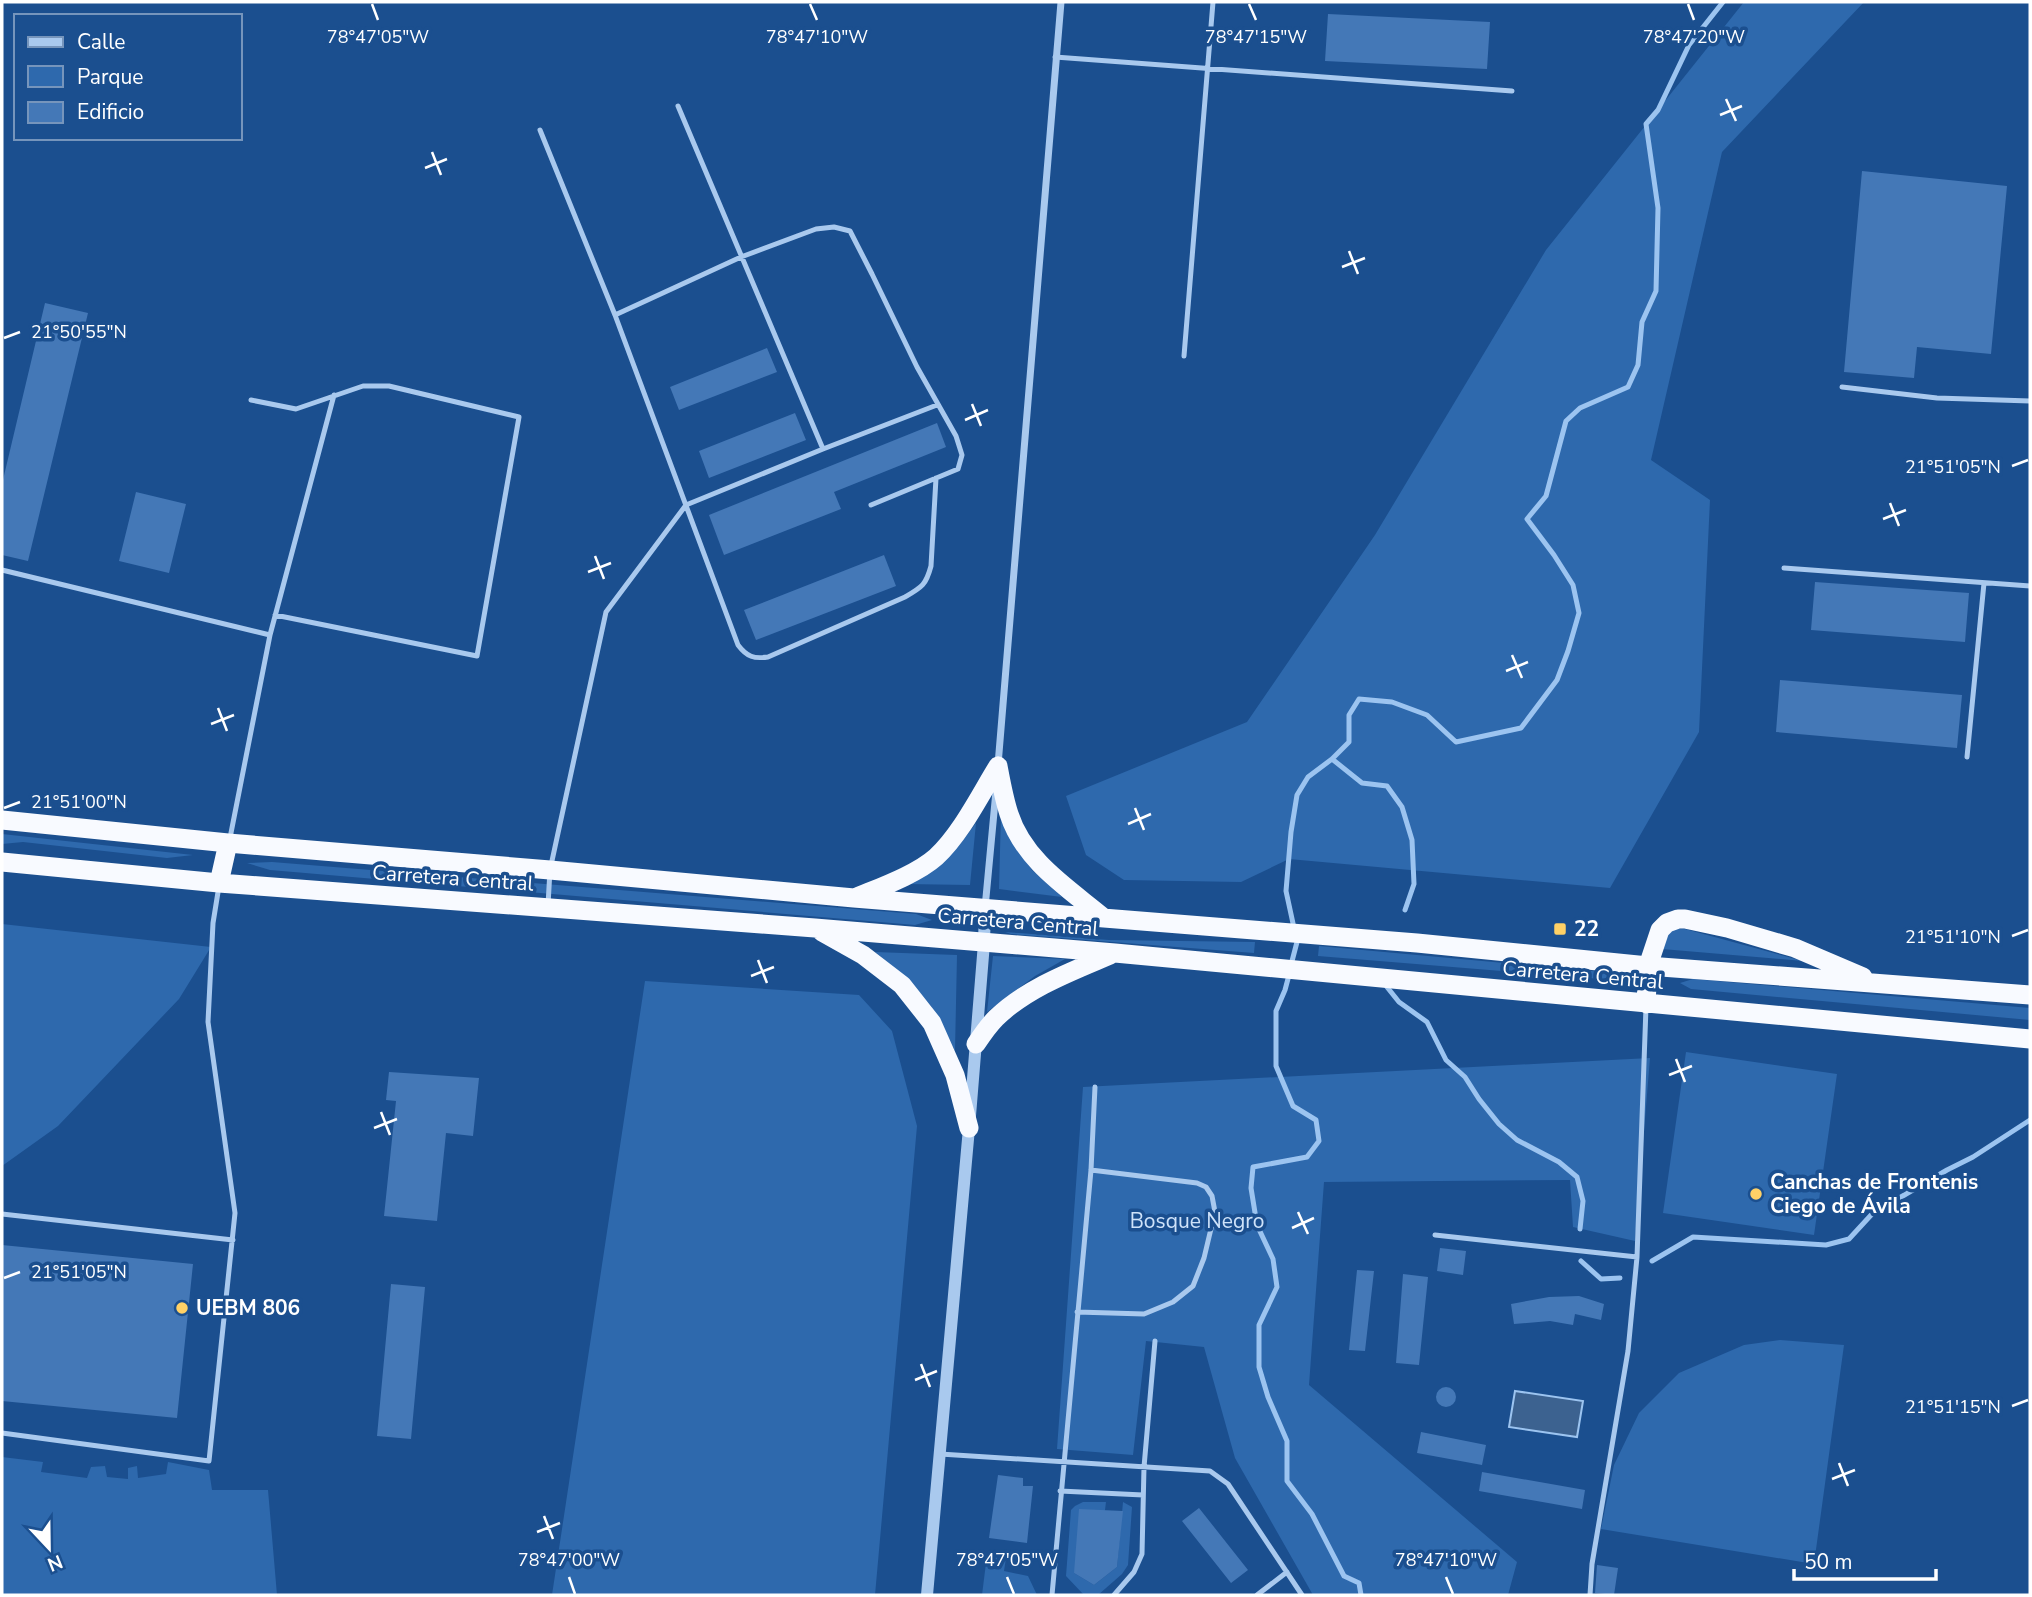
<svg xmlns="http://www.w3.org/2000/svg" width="2032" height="1597" font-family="'Nunito Sans',sans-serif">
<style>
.green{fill:#2e69ad}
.water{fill:#3c6290;stroke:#9cc4f0;stroke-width:2}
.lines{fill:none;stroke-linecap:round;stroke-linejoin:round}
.stream{stroke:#9cc4f0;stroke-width:5}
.building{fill:#4478b7}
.service{stroke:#a9c9ee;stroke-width:5}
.minor{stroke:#a9c9ee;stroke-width:7}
.tertiary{stroke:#a9c9ee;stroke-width:12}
.trunk{stroke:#f8faff;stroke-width:19}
.ticks{fill:none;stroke:#fff;stroke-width:2.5}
.poi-dot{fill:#ffd166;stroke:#1b4f8f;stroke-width:2.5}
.labels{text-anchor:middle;stroke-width:7;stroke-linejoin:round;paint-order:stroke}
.street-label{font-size:21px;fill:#fff;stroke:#1b4f8f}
.poi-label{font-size:21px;font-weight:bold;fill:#fff;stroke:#1b4f8f;text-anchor:start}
.park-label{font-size:21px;fill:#cfe3fa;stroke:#1b4f8f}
.ticks-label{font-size:18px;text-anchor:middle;fill:#fff;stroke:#1b4f8f;stroke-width:7;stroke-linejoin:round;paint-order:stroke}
</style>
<rect width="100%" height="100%" fill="#1b4f8f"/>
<path class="green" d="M 1744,2 L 1864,2 L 1722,152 L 1651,460 L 1710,500 L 1699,732 L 1610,888 L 1289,859 L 1241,882 L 1124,880 L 1086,855 L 1066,796 L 1247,722 L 1375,535 L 1546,250 Z
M 1001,813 L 1016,847 L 1032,870 L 1062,897 L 999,889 Z
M 976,823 L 970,885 L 905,884 L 945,859 L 961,843 Z
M 2,834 L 193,855 L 167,858 L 23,842 L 2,844 Z
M 272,862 L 916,914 L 932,920 L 915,925 L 270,870 L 247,863 Z
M 2,924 L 211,947 L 179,999 L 58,1126 L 2,1166 Z
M 1676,929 L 1685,929 L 1803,961 L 1662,949 L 1669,933 Z
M 1005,932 L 1109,940 L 1255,942 L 1254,953 L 1011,934 Z
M 1319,946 L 1602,972 L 1613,977 L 1601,979 L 1318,956 Z
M 875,952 L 957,955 L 955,1051 L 931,1006 L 908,979 Z
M 993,956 L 1065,959 L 1035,976 L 987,1012 Z
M 1693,979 L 2030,1008 L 2030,1020 L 1691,989 L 1680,983 Z
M 645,981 L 859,995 L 892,1031 L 917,1126 L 875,1595 L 552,1595 Z
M 1686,1052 L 1837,1074 L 1814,1235 L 1663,1213 Z
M 1650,1058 L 1635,1241 L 1573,1227 L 1570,1180 L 1324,1182 L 1309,1385 L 1517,1562 L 1508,1595 L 1313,1595 L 1235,1458 L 1204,1347 L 1146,1341 L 1133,1455 L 1057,1449 L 1083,1087 Z
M 1780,1340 L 1844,1345 L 1814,1564 L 1601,1529 L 1614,1465 L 1639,1413 L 1679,1373 L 1744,1345 Z
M 2,1457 L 43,1462 L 41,1472 L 87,1478 L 91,1467 L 105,1466 L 107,1477 L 128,1479 L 128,1468 L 137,1466 L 138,1478 L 166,1474 L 168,1462 L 209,1470 L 212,1490 L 268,1490 L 277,1595 L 2,1595 Z
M 1083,1502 L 1106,1502 L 1105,1510 L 1074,1573 L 1094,1585 L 1117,1567 L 1123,1502 L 1132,1507 L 1128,1565 L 1122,1574 L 1098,1595 L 1083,1594 L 1066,1576 L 1071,1510 L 1075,1506 Z
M 987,1555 L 1006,1558 L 1004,1571 L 1028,1576 L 1037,1595 L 982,1595 Z"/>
<path class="water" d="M 1515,1391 L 1583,1401 L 1577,1437 L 1509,1427 Z"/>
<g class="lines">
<path class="stream" d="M 1332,759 L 1362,783 L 1387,786 L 1402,807 L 1412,840 L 1414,884 L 1405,910
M 1294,928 L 1286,891 L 1291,832 L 1297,795 L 1308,777 L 1332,759 L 1349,742 L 1349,715 L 1359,699 L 1392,702 L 1427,715 L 1456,742 L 1521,728 L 1557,680 L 1568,651 L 1579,613 L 1573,585 L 1554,555 L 1527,519 L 1546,496 L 1566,421 L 1580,408 L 1628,387 L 1638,365 L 1642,322 L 1656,291 L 1658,208 L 1646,124 L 1658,110 L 1689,45 L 1723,2
M 1291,965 L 1297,942 L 1296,937
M 1289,975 L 1285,990 L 1276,1011 L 1276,1066 L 1293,1106 L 1316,1120 L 1319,1141 L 1307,1157 L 1253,1167 L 1251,1188 L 1257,1225 L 1273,1259 L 1277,1287 L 1259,1325 L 1259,1367 L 1268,1397 L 1287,1441 L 1287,1481 L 1312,1514 L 1344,1576 L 1359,1583 L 1361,1595
M 1387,987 L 1399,1002 L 1427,1022 L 1446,1060 L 1465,1077 L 1479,1099 L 1499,1124 L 1517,1140 L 1559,1162 L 1577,1177 L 1583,1201 L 1580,1229
M 1581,1261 L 1601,1279 L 1620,1278
M 1652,1261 L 1693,1237 L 1826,1245 L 1849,1239 L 1872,1214 L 1947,1170 L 1973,1157 L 2030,1120"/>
</g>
<path class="building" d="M 1328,14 L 1490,22 L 1487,69 L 1325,61 Z
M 1862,171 L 2007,186 L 1991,354 L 1917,347 L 1914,378 L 1844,372 Z
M 45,303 L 88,313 L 28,561 L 2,555 L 2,484 Z
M 767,348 L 777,372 L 679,410 L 670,387 Z
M 795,413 L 806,440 L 709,478 L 699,451 Z
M 937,423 L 946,447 L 834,492 L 841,509 L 724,555 L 709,515 Z
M 136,492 L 186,504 L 169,573 L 119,561 Z
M 884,555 L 896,586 L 756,640 L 744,610 Z
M 1815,582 L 1969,593 L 1965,642 L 1811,630 Z
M 1780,680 L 1962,695 L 1957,748 L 1776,732 Z
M 389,1072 L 479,1078 L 473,1136 L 446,1133 L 437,1221 L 384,1216 L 396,1101 L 386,1100 Z
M 2,1245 L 193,1264 L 177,1418 L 2,1401 Z
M 1440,1248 L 1466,1251 L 1463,1275 L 1437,1271 Z
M 1357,1270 L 1374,1271 L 1365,1351 L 1349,1350 Z
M 1403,1274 L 1428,1277 L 1419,1365 L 1396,1363 Z
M 391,1284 L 425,1287 L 411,1439 L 377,1436 Z
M 1579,1296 L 1604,1304 L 1601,1320 L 1575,1314 L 1573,1325 L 1550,1321 L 1514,1324 L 1511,1304 L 1549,1297 Z
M1436 1397a10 10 0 1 1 20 0a10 10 0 1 1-20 0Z
M 1421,1432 L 1486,1445 L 1482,1465 L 1417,1453 Z
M 1482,1472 L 1585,1490 L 1582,1509 L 1479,1491 Z
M 998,1475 L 1023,1478 L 1023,1486 L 1033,1486 L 1027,1543 L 989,1538 Z
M 1199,1508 L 1248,1570 L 1231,1583 L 1182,1521 Z
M 1079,1509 L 1123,1511 L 1117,1567 L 1094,1585 L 1074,1573 Z
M 1597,1565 L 1618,1568 L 1614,1595 L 1595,1593 Z"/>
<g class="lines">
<path class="service" d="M 1055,57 L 1512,91
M 678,106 L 823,449
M 540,130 L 615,315 L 738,645 C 747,657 754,659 768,657 L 905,597 C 922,587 926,585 931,566 L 936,478
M 615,315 L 741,257 L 816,229 L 834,227 L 850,231 L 872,274 L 917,367 L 956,436 L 962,455 L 958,469 L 871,505
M 1184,356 L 1213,2
M 1842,387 L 1937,398 L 2030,401
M 251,400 L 296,409 L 363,386 L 389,386 L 519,417 L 477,656 L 275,615
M 1784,568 L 2030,586
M 2,570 L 270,635
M 1967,757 L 1984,583
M 230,838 L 270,635 L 334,395
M 548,905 L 550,870 L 606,612 L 686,505 L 823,449 L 937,405
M 2,1214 L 233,1240
M 1435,1235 L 1637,1257 L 1646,1007
M 1077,1312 L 1144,1314 L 1173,1302 L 1193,1286 L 1204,1258 L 1215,1212 L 1212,1196 L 1206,1187 L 1197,1183 L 1091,1170
M 2,1433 L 209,1461 L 235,1213 L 208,1022 L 213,923 L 219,886
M 940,1454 L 1210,1471 L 1228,1484 L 1302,1595
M 1060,1491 L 1143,1495
M 1052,1595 L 1091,1170 L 1095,1087
M 1114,1595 L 1134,1572 L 1142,1554 L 1144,1467 L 1155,1341
M 1257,1595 L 1287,1572
M 1590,1595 L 1592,1564 L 1628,1351 L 1637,1257"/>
<path class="minor" d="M 998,765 L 1061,2
M 985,908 L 996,791"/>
<path class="tertiary" d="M 927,1595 L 969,1128 L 984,943 L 985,908"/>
<path class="trunk" d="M 998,766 C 1001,782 1004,799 1009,814 C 1024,861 1068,888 1104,918
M 2,820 L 228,843 L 550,870 L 854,898 L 1417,943 L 1648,966 L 2030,995
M 2,862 L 219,883 L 815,928 L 1115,953 L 2030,1039
M 219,883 L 228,843
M 857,897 C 881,887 917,874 936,857 C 961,834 980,795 998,766
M 822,932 L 863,955 L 902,985 L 932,1023 L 955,1075 L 969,1128
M 1646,1004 L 1648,966 L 1660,930 L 1667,923 L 1678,919 L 1685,919 L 1727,928 L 1795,948 L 1863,977
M 976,1044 C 982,1035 988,1026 996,1018 C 1027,988 1070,972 1110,955"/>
</g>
<path class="ticks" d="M 372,4 L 378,20M 810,4 L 817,20M 1249,4 L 1256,20M 1688,4 L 1694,20M 1726,99 L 1736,121M 1720,115 L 1742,106M 432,152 L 441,175M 425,168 L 447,159M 1349,251 L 1358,274M 1342,267 L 1365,258M 4,338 L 20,332M 972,404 L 981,426M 965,420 L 988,410M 2012,466 L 2028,460M 1890,503 L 1899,526M 1883,519 L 1906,510M 595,556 L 604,579M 588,572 L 611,563M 1512,655 L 1522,678M 1506,671 L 1528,662M 218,708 L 227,731M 211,724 L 234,715M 4,808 L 20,802M 1135,808 L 1144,830M 1128,824 L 1151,814M 2012,936 L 2028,930M 758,960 L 767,983M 751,976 L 774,967M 1676,1059 L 1685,1082M 1669,1075 L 1692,1066M 381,1112 L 390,1135M 374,1128 L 397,1119M 1298,1212 L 1308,1234M 1292,1228 L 1314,1218M 4,1278 L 20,1272M 921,1364 L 930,1387M 915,1380 L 937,1371M 2012,1406 L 2028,1400M 1839,1463 L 1848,1486M 1832,1479 L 1855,1470M 544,1516 L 553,1539M 537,1532 L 560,1523M 569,1577 L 575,1594M 1007,1577 L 1014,1594M 1446,1577 L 1453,1594"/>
<g class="poi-dot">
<rect x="1553" y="922" width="14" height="14" rx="3.5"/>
<circle cx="1756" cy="1194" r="7"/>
<circle cx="182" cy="1308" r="7"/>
</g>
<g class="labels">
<g class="street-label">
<text transform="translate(453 878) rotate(4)" y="7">Carretera Central</text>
<text transform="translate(1018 922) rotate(5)" y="7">Carretera Central</text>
<text transform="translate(1583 975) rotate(5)" y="7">Carretera Central</text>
</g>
<g class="poi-label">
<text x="1574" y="936">22</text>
<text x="1770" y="1189">Canchas de Frontenis<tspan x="1770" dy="24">Ciego de Ávila</tspan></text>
<text x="196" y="1315">UEBM 806</text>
</g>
<g class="park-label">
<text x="1197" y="1228">Bosque Negro</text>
</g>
</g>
<g class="ticks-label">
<text x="378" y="43">78°47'05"W</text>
<text x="817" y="43">78°47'10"W</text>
<text x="1256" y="43">78°47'15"W</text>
<text x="1694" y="43">78°47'20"W</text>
<text x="79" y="338">21°50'55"N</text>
<text x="1953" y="473">21°51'05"N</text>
<text x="79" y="808">21°51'00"N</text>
<text x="1953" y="943">21°51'10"N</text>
<text x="79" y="1278">21°51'05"N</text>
<text x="1953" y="1413">21°51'15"N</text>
<text x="569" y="1566">78°47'00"W</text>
<text x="1007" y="1566">78°47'05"W</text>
<text x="1446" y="1566">78°47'10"W</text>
</g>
<rect width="2032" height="1597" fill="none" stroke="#ffffff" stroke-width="7"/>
<rect x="14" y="14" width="228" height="126" fill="#1b4f8f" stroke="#7695bc" stroke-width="2"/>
<rect x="28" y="37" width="35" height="10" fill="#a9c9ee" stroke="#7695bc" stroke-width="2"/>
<text x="77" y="49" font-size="21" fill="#ffffff">Calle</text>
<rect x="28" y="66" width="35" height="21" fill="#2e69ad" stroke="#7695bc" stroke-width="2"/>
<text x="77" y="84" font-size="21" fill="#ffffff">Parque</text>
<rect x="28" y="102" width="35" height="21" fill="#4478b7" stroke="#7695bc" stroke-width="2"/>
<text x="77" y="119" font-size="21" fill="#ffffff">Edificio</text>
<g transform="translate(49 1548) rotate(158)" stroke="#1b4f8f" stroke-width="5" paint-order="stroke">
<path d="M0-5L12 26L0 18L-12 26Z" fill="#ffffff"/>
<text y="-10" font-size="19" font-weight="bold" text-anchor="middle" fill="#ffffff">N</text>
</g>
<path d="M1794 1569v10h142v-10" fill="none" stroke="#ffffff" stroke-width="3.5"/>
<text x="1804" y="1569" font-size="21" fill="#ffffff" stroke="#1b4f8f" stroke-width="5" paint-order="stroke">50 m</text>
</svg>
